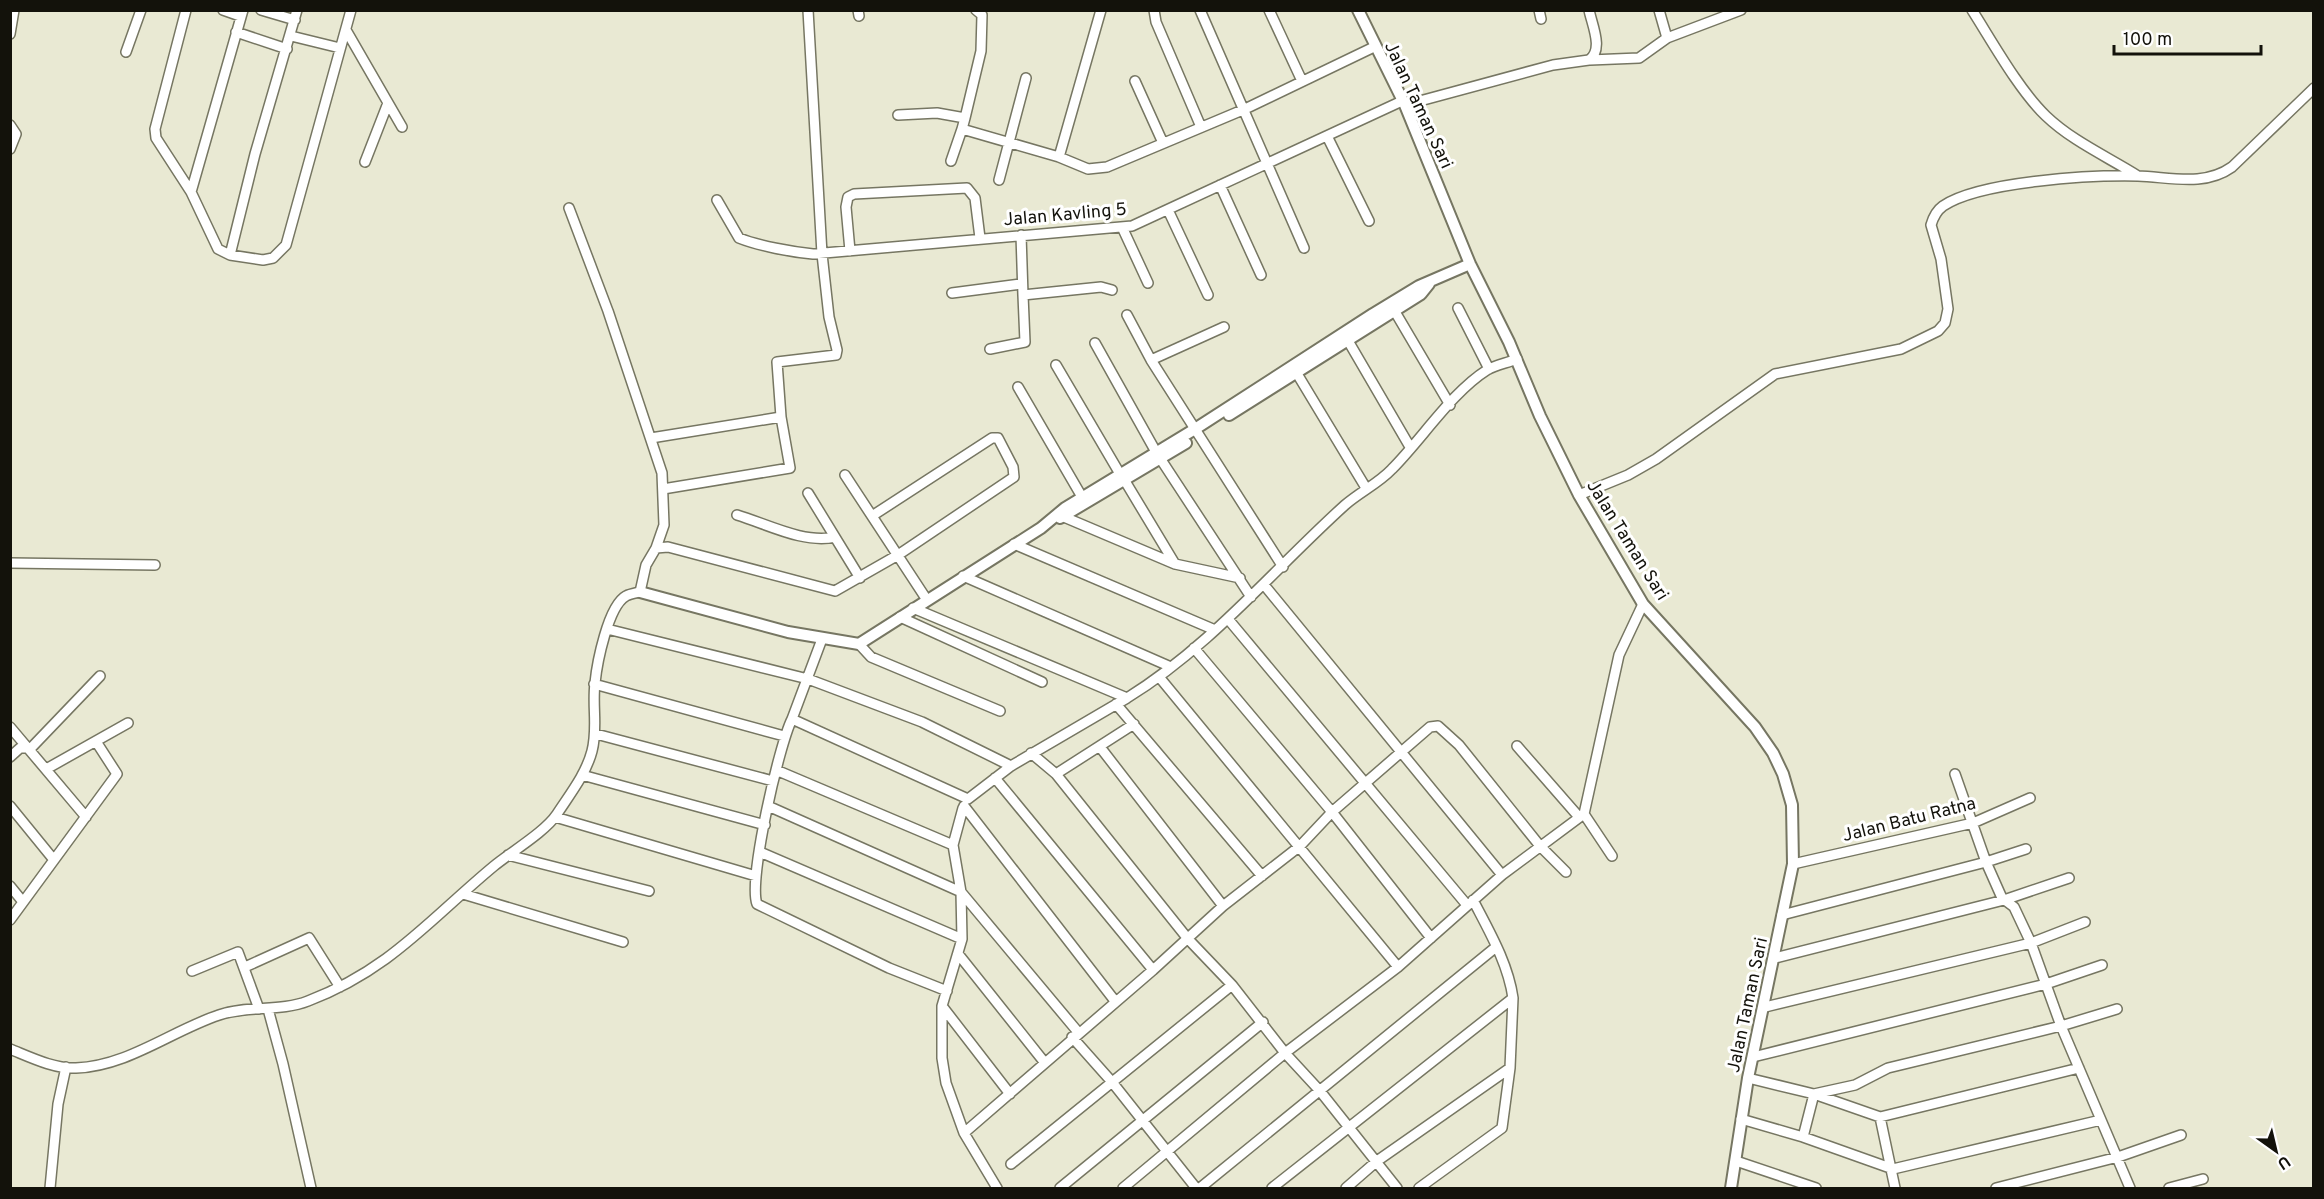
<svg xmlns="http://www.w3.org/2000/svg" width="2324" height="1199" font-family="Overpass,sans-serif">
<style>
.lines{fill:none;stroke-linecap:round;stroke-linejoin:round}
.minor-casing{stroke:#767662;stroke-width:12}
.tertiary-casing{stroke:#767662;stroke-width:14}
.minor{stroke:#fff;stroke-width:9}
.tertiary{stroke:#fff;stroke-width:10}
.labels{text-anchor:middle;stroke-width:6;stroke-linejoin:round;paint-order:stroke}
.street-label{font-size:18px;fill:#13120b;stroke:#fff}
</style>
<rect width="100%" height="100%" fill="#e9e9d3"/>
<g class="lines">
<defs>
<path id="minor" d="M 186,10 L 155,129 L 156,138 L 191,192 L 218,249 L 230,255 L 263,260 L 273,258 L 286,245 L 351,10
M 223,10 L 240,16
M 261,10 L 295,20
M 858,10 L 859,16
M 1101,10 L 1059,157 L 1088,169 L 1107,167 L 1245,109 L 1374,47
M 1154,10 L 1156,22 L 1201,127
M 1200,10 L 1304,248
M 1269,10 L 1302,81
M 1539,10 L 1541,19
M 1659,10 L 1667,38
M 1972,10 C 1993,43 2019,90 2046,116 C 2072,141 2108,157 2138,176
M 346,30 L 402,127
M 236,32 L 287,49
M 10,34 L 14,10
M 291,36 L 340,48
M 126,52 L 141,10
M 1590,60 L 1639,58 L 1667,38 L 1741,10
M 1135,81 L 1163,143
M 1405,105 L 1553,65 L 1589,60 C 1604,50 1592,25 1589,10
M 898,115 L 937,113 L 965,118 L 962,129 L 1059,157
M 965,118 L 981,51 L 982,15 L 976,10
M 10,125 L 16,134 L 10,149
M 1327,136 L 1369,221
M 951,161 L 962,129
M 365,162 L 388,103
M 999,180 L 1026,78
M 1220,185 L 1261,275
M 191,192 L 243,10
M 717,200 L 739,238 C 759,246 792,252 813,254 L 1132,226 L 1402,101
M 569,208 L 608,311 L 662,473 L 664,525 L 656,548
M 1168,210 L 1208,295
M 1122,227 L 1148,283
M 1021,235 L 1023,295 L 1101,287 L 1112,290
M 850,251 L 846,207 L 848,197 L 854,194 L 967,188 L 975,198 L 980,238
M 230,255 L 255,154 L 297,10
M 952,293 L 1021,284
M 1458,308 L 1489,369
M 1394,310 L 1450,405
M 1127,315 L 1151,360 L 1283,567
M 1347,339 L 1410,447
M 1095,343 L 1156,452 L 1251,597
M 990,349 L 1025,342 L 1023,295
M 1151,360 L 1224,327
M 1056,365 L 1120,474
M 1293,367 L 1366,488
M 1018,387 L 1082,497
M 781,417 L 777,362 L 836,355 L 837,350 L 829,317 L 822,254 L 808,10
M 651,438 L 781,417 L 790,468 L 663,489
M 845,475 L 927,600
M 1125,481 L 1175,564
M 808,493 L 860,578
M 1579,495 L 1628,475 L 1656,459 L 1775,374 L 1901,349 L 1938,331 L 1945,323 L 1948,309 L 1941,259 L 1931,225 C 1933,218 1936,211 1943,206 C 1980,181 2092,175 2138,176 C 2170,177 2204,187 2232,167 L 2314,88
M 1061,513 L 1064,517 L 1175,564 L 1240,578
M 737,515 C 767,524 804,544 835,537
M 1014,544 L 1215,630
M 10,563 L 155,565
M 963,576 L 1171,667
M 1265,586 L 1502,875
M 913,608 L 1127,698 C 1210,647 1273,570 1345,505 C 1360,492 1379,483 1392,469 C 1422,439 1452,392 1487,370 C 1495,365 1507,363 1517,359
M 900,617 L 1042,682
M 1228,619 L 1467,905
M 607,629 L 808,679 L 922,722 L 1011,766
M 822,639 L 792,719 L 968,799 L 1011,766 L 1127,698
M 859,644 L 871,657 L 1000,711
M 1194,648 L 1332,812 L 1431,938
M 1160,678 L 1398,967
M 594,684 L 784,736
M 1116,704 L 1262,876
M 792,719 C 779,745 748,880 757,904 L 889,968 L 947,991
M 10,727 L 86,817
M 596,734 L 773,781
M 1517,746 L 1579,817
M 1100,747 L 1223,906
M 1031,753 L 1056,774 L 1188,939 L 1232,985 L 1285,1053 L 1123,1188
M 10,757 L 20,748 L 31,748 L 100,676
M 48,768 L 128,723
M 776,770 L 953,845
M 1056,774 L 1134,724
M 1955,774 L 1986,862 L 2002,898 L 2014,907 L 2031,943 L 2061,1026 L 2130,1188
M 582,775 L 765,825
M 995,778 L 1153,970
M 10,806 L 54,860
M 768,806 L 961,892 L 1078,1032
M 964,806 L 1115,1001
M 963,808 L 953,845 L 961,892 L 962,939 L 942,1006 L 942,1058 L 946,1083 L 964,1133 L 997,1188
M 1584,814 L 1612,856
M 555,817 L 756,876
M 760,852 L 962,939
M 508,855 L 649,891
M 1793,864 L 1973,823 L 2030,798
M 10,886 L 23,902
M 463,894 L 623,942
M 1782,915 L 1986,862 L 2026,849
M 10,920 L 117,774 L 97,743
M 959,955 L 1045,1063
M 1775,958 L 2004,900 L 2069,878
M 245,967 L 309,938 L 340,987
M 192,971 L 238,952 L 259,1009
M 942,1006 L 1010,1094
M 1765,1007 L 2031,943 L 2085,922
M 268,1009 L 283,1064 L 311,1188
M 1072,1037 L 1112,1082 L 1196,1188
M 10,1049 C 30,1057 54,1069 76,1068 C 128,1066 171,1031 219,1015 C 248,1005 280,1012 308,1001 C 390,970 430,919 494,866 C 511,852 545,832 557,814 C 570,794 586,774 592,751 C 598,728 592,706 595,683 C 597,663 608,606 626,596 C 630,594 636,593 640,592 L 646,565 L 656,548 L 668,547 L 835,591 L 898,555 L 1014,477 L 1013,467 L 998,438 L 992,438 L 872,516
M 1753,1057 L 2046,984 L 2102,965
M 1748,1078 L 1814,1094 L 1880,1117 L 2079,1068
M 1814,1094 L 1855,1085 L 1888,1068 L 2061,1026 L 2117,1009
M 1880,1117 L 1895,1188
M 1741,1119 L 1803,1137 L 1893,1169 L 2101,1120
M 964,1133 L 1153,970 L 1223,906 L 1300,846 L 1332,812 L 1430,727 L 1438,726 L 1459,745 L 1540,846 L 1566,872
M 1803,1137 L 1814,1094
M 1736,1161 L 1816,1188
M 1011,1164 L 1232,985
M 50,1188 L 58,1104 L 66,1067
M 1060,1188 L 1263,1022
M 1200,1188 L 1496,947
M 1272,1188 L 1513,998 C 1508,963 1489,931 1473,900
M 1346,1188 L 1377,1161 L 1510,1068
M 1397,1188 L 1320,1091 L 1285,1053 L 1398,967 L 1502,875 L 1584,814 L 1619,655 L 1643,604
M 1419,1188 L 1502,1128 L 1510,1068 L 1513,998
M 1996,1188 L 2118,1157 L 2181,1135
M 2169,1188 L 2203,1179"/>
<path id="tertiary" d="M 1358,10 L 1405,105 L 1470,264 L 1509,342 L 1540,416 L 1579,495 L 1643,604 L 1755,727 L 1773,753 L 1783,774 L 1792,805 L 1793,864 L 1748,1078 L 1731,1188
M 1229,415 L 1421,294 L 1429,284
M 1060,518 L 1186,443
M 640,592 L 788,632 L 859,644 L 1041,528 L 1065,508 L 1195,429 L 1373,314 L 1419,286 L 1470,264"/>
</defs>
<use href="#minor" class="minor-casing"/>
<use href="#tertiary" class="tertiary-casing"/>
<use href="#minor" class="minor"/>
<use href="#tertiary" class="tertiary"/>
</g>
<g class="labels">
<g class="street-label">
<text transform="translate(1419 105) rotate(65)" y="6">Jalan Taman Sari</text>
<text transform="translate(1065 214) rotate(-5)" y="6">Jalan Kavling 5</text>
<text transform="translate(1628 540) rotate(58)" y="6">Jalan Taman Sari</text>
<text transform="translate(1909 819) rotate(-14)" y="6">Jalan Batu Ratna</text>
<text transform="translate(1747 1005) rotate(-78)" y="6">Jalan Taman Sari</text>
</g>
</g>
<rect width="2324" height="1199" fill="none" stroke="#13120b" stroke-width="24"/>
<g transform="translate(2276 1151) rotate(146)" stroke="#ffffff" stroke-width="4.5" paint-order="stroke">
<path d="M0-4.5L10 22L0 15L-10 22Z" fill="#13120b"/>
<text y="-9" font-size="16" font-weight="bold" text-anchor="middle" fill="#13120b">U</text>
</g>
<path d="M2114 45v9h147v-9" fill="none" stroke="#13120b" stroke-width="3"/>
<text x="2123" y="45" font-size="18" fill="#13120b" stroke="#ffffff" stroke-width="4.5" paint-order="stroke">100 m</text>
</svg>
